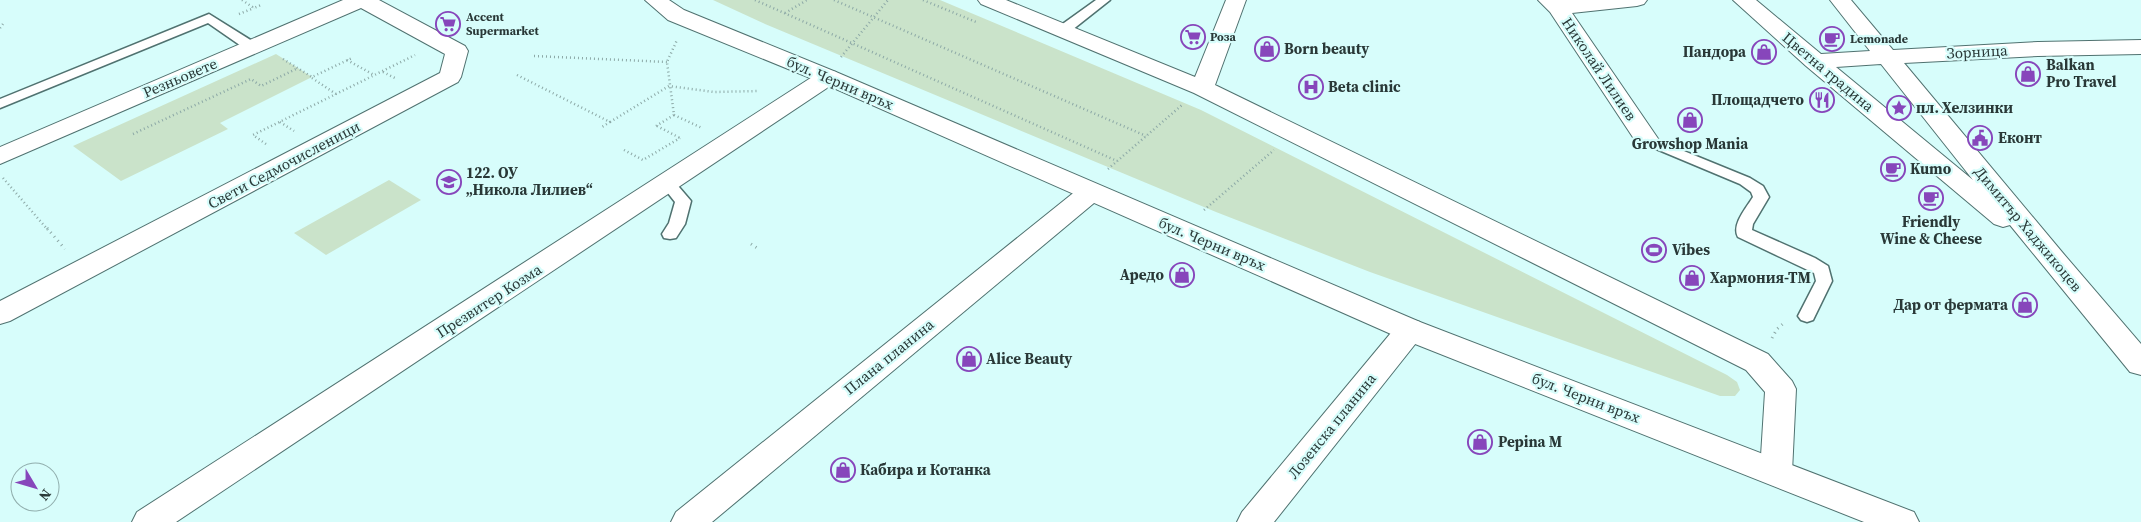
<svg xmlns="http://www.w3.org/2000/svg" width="2141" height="522" font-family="'Source Serif 4',serif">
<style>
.green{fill:#cae3ca}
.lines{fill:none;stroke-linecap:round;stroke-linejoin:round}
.service-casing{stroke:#507270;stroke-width:3}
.minor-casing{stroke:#507270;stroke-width:2}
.secondary-casing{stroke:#507270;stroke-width:2}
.path-far1{stroke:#8ca8a6;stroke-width:2.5;stroke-dasharray:1 3;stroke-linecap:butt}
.path{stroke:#8ca8a6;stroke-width:3;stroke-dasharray:1 4.5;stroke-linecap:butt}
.service{fill:#fff;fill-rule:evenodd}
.minor{fill:#fff;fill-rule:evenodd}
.secondary{fill:#fff;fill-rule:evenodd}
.labels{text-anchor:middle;stroke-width:4.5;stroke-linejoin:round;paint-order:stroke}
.far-poi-label{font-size:12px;font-weight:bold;fill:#293837;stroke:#d7fdfb;text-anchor:start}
.poi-label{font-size:15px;font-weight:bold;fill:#293837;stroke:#d7fdfb;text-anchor:start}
.street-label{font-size:15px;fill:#293837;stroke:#d7fdfb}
</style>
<rect width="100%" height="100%" fill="#d7fdfb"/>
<path class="green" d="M 713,0 L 940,0 L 1201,110 L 1727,375 L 1737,382 L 1740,390 L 1735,396 L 1720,396 L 1370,272 L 1216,212 L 765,24 Z
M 276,54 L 312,77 L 220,123 L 228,129 L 121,181 L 73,146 Z
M 389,180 L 421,200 L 326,255 L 294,233 Z"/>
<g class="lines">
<defs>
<path id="service" d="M 1096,0 L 1110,0 L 1067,34 L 1057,34 L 1056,31 L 1057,28 Z
M 209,14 L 257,44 L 259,47 L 257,50 L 247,50 L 208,23 L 0,108 L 0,99 Z
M 1647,136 L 1750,178 L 1763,186 L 1769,197 L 1753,224 L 1752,230 L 1815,258 L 1828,266 L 1832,281 L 1813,320 L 1807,322 L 1801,320 L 1798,316 L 1816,281 L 1814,273 L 1738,237 C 1731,225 1747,207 1753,197 L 1751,192 L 1740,184 L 1642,143 L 1640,140 L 1642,137 Z
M 668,178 L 673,180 L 691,201 L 685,224 L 676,238 L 670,239 L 664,238 L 662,234 L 669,223 L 675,202 L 660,183 L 663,180 Z"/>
<path id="minor" d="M 343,0 L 379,0 L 465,46 L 468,51 L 461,77 L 458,82 L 10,321 L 0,324 L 0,301 L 440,73 L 445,54 L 361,8 L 0,164 L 0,147 Z
M 978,0 L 1006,0 L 1195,77 L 1226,0 L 1246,0 L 1215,85 L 1768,354 L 1792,381 L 1796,389 L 1792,472 L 1788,481 L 1776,485 L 1764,481 L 1760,472 L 1765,392 L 1746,370 L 1194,93 L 981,4 Z
M 1538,0 L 1647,0 L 1644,4 L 1637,6 L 1572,13 L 1659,140 L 1656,145 L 1647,147 L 1638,145 L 1550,12 Z
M 1733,0 L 1756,0 L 1821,54 L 1870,51 L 1830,0 L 1851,0 L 1893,50 L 2038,42 L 2141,40 L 2141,54 L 2038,56 L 1904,63 L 2062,252 L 2141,344 L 2141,375 L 2130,372 L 2010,225 L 2003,227 L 1994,224 L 1806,66 ZM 1881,64 L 1973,180 L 1836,67 Z
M 828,70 L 836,72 L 839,77 L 836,82 L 176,522 L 132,522 L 137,512 L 820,72 Z
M 1091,184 L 1100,186 L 1104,192 L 1100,198 L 712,522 L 671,522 L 676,512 L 1082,186 Z
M 1410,319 L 1420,322 L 1425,330 L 1420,338 L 1274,522 L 1237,522 L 1242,512 L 1400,322 Z"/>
<path id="secondary" d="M 645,0 L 669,0 L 684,10 L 836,72 L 1420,322 L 1914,512 L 1919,522 L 1864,522 L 1400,338 L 820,82 L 668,20 Z"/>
</defs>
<use href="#service" class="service-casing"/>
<use href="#minor" class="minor-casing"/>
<use href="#secondary" class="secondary-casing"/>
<path class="path-far1" d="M 242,0 L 254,8 L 261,5
M 755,0 L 1117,161
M 834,0 L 1146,136
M 923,0 L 976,22
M 785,13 L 807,0
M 239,14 L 254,8
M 0,28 L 3,24
M 534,56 L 667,62
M 841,57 L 888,0
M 283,59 L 312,77 L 352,58
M 347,60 L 374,75
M 383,72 L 395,78
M 517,75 L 610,122 L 602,127
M 312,78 L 336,94
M 674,115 L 702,128
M 280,122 L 294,131
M 610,122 L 669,86 L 714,92 L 759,91
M 656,126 L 674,115 L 667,62 L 677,40
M 657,126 L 680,138
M 133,134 L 251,79 L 261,86 L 298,68
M 266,144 L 253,135 L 415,55
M 624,150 L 643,160 L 680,138
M 1108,169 L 1182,105
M 3,178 L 48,230
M 1204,210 L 1274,150"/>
<path class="path" d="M 47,228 L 65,249
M 751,244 L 760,250
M 1772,338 L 1777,329 L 1785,322"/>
<use href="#service" class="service"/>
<use href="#minor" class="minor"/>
<use href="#secondary" class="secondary"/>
</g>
<defs>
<symbol id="supermarket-ring" viewBox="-11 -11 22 22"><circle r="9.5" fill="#d7fdfb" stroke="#8746bb" stroke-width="1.5"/><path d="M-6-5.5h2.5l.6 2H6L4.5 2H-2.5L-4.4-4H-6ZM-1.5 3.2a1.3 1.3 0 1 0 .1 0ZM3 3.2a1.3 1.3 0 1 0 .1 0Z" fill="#8746bb"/></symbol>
<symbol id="cafe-ring" viewBox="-11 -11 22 22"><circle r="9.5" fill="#d7fdfb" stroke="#8746bb" stroke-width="1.5"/><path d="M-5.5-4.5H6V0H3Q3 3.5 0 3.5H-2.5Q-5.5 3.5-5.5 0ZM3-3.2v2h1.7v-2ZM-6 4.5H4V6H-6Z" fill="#8746bb"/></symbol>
<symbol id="shop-ring" viewBox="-11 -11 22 22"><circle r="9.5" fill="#d7fdfb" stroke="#8746bb" stroke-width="1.5"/><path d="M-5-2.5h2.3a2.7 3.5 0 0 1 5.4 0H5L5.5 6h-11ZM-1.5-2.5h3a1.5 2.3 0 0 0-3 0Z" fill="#8746bb"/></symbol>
<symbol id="hospital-ring" viewBox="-11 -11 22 22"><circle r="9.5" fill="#d7fdfb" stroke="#8746bb" stroke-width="1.5"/><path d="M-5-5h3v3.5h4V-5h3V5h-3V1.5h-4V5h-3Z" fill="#8746bb"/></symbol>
<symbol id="restaurant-ring" viewBox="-11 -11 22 22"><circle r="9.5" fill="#d7fdfb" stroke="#8746bb" stroke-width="1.5"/><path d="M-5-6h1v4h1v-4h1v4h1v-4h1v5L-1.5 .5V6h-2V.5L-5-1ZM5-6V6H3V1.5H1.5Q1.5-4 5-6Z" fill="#8746bb"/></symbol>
<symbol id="sight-ring" viewBox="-11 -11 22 22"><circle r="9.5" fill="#d7fdfb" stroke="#8746bb" stroke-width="1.5"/><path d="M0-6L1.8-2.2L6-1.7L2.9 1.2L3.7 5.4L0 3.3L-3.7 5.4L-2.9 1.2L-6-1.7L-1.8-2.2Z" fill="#8746bb"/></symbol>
<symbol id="civic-ring" viewBox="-11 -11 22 22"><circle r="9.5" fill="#d7fdfb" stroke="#8746bb" stroke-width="1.5"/><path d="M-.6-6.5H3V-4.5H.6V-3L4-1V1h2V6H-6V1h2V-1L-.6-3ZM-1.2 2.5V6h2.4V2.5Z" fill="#8746bb"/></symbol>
<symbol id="school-ring" viewBox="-11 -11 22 22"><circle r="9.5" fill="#d7fdfb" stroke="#8746bb" stroke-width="1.5"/><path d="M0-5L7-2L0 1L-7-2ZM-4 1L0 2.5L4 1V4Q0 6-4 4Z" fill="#8746bb"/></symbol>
<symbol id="stadium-ring" viewBox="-11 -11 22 22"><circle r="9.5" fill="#d7fdfb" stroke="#8746bb" stroke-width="1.5"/><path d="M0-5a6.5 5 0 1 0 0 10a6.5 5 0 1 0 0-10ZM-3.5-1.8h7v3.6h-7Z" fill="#8746bb"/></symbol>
</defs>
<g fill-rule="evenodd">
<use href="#supermarket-ring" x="434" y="10" width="28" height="28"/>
<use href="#supermarket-ring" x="1179" y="23" width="28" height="28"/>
<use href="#cafe-ring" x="1818" y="25" width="28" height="28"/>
<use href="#shop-ring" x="1253" y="35" width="28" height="28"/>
<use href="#shop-ring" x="1750" y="38" width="28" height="28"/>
<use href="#shop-ring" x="2014" y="60" width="28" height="28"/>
<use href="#hospital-ring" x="1297" y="73" width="28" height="28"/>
<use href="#restaurant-ring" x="1808" y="86" width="28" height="28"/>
<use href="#sight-ring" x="1885" y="94" width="28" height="28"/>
<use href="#shop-ring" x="1676" y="106" width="28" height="28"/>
<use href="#civic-ring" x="1966" y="124" width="28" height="28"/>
<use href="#cafe-ring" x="1879" y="155" width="28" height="28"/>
<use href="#school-ring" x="435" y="168" width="28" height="28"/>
<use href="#cafe-ring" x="1917" y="184" width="28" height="28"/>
<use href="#stadium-ring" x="1640" y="236" width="28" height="28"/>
<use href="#shop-ring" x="1168" y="261" width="28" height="28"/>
<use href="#shop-ring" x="1678" y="264" width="28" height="28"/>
<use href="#shop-ring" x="2011" y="291" width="28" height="28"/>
<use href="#shop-ring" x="955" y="345" width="28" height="28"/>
<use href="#shop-ring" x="1466" y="428" width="28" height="28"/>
<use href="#shop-ring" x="829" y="456" width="28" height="28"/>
</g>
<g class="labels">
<g class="far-poi-label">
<text x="466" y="21">Accent<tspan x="466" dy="14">Supermarket</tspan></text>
<text x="1210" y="41">Роза</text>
<text x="1850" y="43">Lemonade</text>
</g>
<g class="poi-label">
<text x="1284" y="54">Born beauty</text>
<text x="1746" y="57" text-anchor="end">Пандора</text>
<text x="2046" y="70">Balkan<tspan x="2046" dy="17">Pro Travel</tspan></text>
<text x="1328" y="92">Beta clinic</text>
<text x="1804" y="105" text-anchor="end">Площадчето</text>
<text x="1916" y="113">пл. Хелзинки</text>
<text x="1998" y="143">Еконт</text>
<text x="1690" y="149" text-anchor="middle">Growshop Mania</text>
<text x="1910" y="174">Kumo</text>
<text x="466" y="178">122. ОУ<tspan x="466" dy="17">„Никола Лилиев“</tspan></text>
<text x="1931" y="227" text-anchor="middle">Friendly<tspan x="1931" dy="17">Wine &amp; Cheese</tspan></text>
<text x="1672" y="255">Vibes</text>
<text x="1164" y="280" text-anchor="end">Аредо</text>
<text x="1710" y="283">Хармония-ТМ</text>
<text x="2008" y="310" text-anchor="end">Дар от фермата</text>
<text x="986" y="364">Alice Beauty</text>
<text x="1498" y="447">Pepina M</text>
<text x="860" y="475">Кабира и Котанка</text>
</g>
<g class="street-label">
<text transform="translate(1977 52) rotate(-3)" y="5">Зорница</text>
<text transform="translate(1599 69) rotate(56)" y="5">Николай Лилиев</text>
<text transform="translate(1828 72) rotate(40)" y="5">Цветна градина</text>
<text transform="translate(180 78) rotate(-23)" y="5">Резньовете</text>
<text transform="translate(840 83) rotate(23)" y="5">бул. Черни връх</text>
<text transform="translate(284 165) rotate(-28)" y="5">Свети Седмочисленици</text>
<text transform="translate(2028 229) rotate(50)" y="5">Димитър Хаджикоцев</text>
<text transform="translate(1212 244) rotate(23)" y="5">бул. Черни връх</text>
<text transform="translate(489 301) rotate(-33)" y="5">Презвитер Козма</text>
<text transform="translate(889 357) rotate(-39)" y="5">Плана планина</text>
<text transform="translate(1586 398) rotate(21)" y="5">бул. Черни връх</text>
<text transform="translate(1332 426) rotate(-51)" y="5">Лозенска планина</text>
</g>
</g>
<g transform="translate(35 487) rotate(128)"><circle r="24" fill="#d7fdfb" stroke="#91aead"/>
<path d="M0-4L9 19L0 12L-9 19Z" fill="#8746bb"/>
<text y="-8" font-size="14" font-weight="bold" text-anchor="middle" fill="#293837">N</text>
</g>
</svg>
